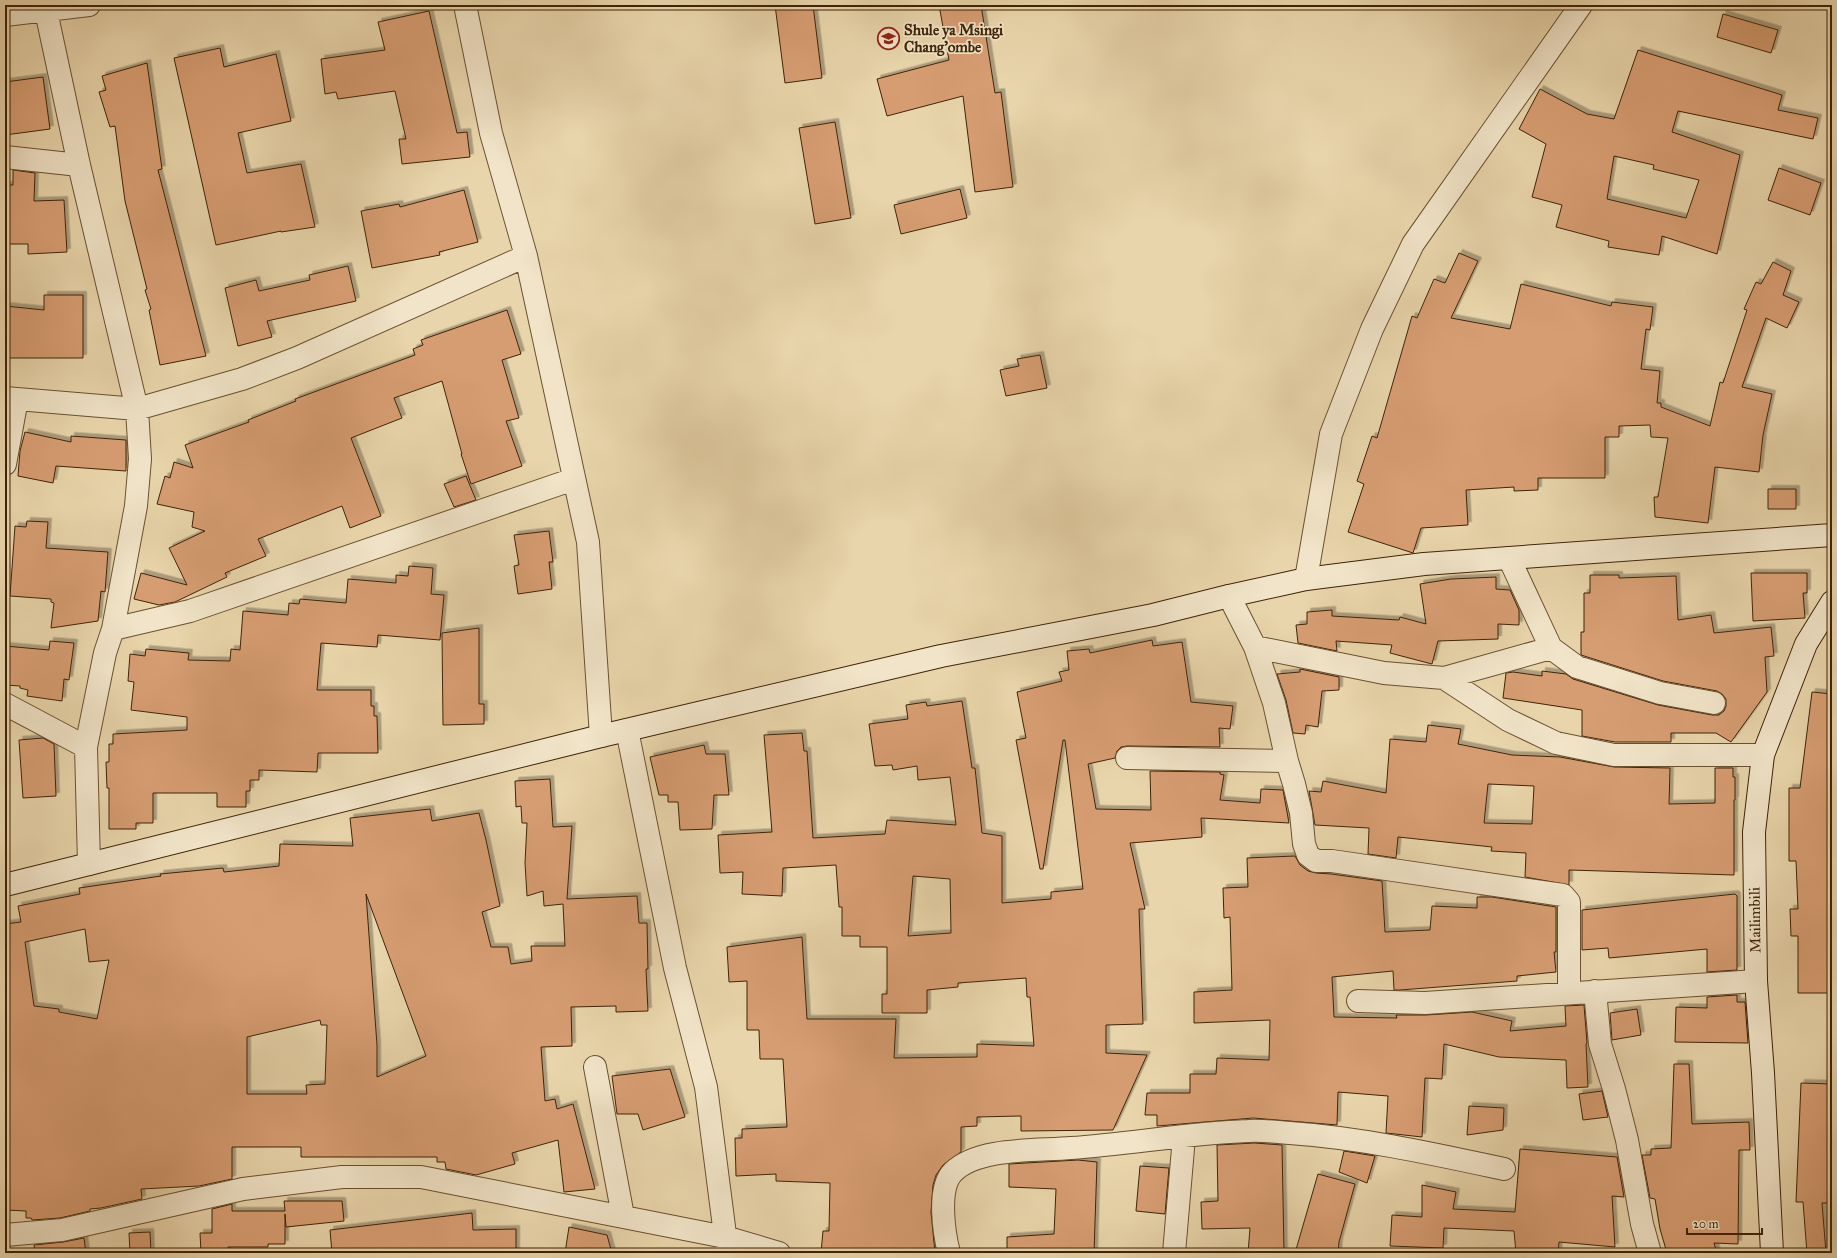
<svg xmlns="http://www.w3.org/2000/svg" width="1837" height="1258" font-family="'IM FELL Great Primer',serif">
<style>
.building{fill:#d79d72;stroke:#3f2307;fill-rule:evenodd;filter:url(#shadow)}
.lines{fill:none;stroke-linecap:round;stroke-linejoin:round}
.street-casing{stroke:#6a5030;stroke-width:24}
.secondary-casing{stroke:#3f2307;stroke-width:24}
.street{stroke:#f1e4c8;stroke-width:22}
.secondary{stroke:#f1e4c8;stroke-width:22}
.labels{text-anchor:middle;stroke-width:3.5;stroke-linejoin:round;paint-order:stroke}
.poi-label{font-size:15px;font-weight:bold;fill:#3f2307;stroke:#f1e4c8;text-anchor:start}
.street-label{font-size:15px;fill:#3f2307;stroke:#f1e4c8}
</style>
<defs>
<filter id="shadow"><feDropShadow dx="3.5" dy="-3.5" stdDeviation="0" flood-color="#0004"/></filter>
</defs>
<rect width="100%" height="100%" fill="#e9d5ab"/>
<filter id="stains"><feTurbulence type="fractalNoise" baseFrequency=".005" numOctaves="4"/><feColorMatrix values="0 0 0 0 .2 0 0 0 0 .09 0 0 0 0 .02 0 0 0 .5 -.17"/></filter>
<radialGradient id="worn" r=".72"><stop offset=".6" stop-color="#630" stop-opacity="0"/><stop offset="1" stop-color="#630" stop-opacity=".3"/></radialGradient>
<path class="building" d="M 775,5 L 813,5 L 822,78 L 785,83 Z
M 939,5 L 981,5 L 995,93 L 1001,92 L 1013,187 L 975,192 L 963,96 L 887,116 L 877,79 L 949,60 Z
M 429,11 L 457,133 L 467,132 L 470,157 L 402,164 L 399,139 L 406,139 L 395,91 L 338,99 L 336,92 L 325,94 L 321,59 L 385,50 L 378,22 Z
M 1723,14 L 1778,30 L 1771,53 L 1717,37 Z
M 220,48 L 224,67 L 276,54 L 291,121 L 238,133 L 247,173 L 301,164 L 315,227 L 281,232 L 281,231 L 216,245 L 174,58 Z
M 1638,50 L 1782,95 L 1778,110 L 1818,118 L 1813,139 L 1678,111 L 1672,132 L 1740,155 L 1717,254 L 1662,236 L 1659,255 L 1608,247 L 1609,241 L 1556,227 L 1562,205 L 1532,197 L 1546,144 L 1519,129 L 1540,89 L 1587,114 L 1614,119 ZM 1614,156 L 1654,165 L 1653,169 L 1699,180 L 1686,218 L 1607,199 Z
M 147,63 L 162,169 L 158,170 L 206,356 L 160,365 L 149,310 L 151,309 L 145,290 L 147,289 L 125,201 L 115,126 L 110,127 L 99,92 L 106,90 L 102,76 Z
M 43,77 L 50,129 L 5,135 L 5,82 Z
M 835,122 L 851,218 L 815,224 L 799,128 Z
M 1779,168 L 1821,183 L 1810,215 L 1768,200 Z
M 13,170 L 35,173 L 34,201 L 64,200 L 67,252 L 28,254 L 28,244 L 5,244 L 5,185 L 13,185 Z
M 960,189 L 967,218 L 901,234 L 894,205 Z
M 464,190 L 478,242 L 439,252 L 440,255 L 372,268 L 361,211 L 399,204 L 400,207 Z
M 1459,253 L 1478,261 L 1451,318 L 1510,329 L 1521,284 L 1611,306 L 1612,302 L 1653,307 L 1650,330 L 1646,329 L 1641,369 L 1660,371 L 1657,403 L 1661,403 L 1661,407 L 1710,426 L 1720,382 L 1723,383 L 1747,310 L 1744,309 L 1756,282 L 1761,284 L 1773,262 L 1791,271 L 1783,295 L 1799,302 L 1787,328 L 1766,318 L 1742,387 L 1772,394 L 1763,435 L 1759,472 L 1715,467 L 1708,523 L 1655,517 L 1654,497 L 1658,497 L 1668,438 L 1651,437 L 1650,425 L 1619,426 L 1619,437 L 1605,437 L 1605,478 L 1538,478 L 1538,490 L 1514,491 L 1514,487 L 1466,490 L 1468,525 L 1421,528 L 1413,553 L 1348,532 L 1364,484 L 1357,481 L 1372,436 L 1377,438 L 1412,316 L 1417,318 L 1434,279 L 1445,283 Z
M 348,266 L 356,301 L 267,321 L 272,337 L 238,346 L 225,288 L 256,280 L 259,291 L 310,280 L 309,275 Z
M 44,295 L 83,295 L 83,358 L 5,358 L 5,306 L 44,310 Z
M 507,310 L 521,354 L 502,360 L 519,418 L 506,421 L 522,466 L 471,484 L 461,454 L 462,454 L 442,381 L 394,398 L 402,418 L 351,438 L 381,516 L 350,528 L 342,506 L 258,539 L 266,556 L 225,573 L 227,577 L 175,602 L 159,605 L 134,599 L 141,573 L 187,585 L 169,548 L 205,531 L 192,527 L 194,512 L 157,504 L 165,476 L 170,478 L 174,462 L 193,468 L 185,445 L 249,422 L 248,420 L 296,401 L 295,399 L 415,355 L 413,349 L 423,345 L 421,340 Z
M 1040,355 L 1047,388 L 1006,396 L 1000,370 L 1019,366 L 1017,359 Z
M 25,432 L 71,442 L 71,436 L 126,440 L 126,471 L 56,466 L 53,483 L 18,476 L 20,451 Z
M 466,476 L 476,500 L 454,507 L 444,484 Z
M 1768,489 L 1796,489 L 1796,509 L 1768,509 Z
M 27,521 L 48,522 L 46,548 L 108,552 L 105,592 L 101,591 L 98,621 L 51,628 L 54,603 L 51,602 L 51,599 L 10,596 L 15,526 L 26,527 Z
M 549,531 L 553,562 L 549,562 L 552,589 L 518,594 L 514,566 L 519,565 L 514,535 Z
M 409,566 L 433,568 L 431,594 L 444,595 L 440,640 L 378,635 L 377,647 L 321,643 L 317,690 L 371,690 L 371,706 L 374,706 L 374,716 L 377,716 L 378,753 L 318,753 L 317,772 L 259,770 L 259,780 L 250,780 L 250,791 L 246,791 L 246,807 L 217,807 L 217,793 L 153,793 L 153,823 L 136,823 L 136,829 L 109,829 L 109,788 L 107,788 L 106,762 L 109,762 L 109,744 L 113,744 L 113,734 L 187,730 L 187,717 L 131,710 L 134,682 L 128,681 L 130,654 L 145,656 L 146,649 L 189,653 L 188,660 L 230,661 L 231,649 L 240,650 L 243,611 L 288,615 L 289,603 L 299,604 L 300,599 L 346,603 L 348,579 L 396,583 L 396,575 L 408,576 Z
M 1751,573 L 1807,573 L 1807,593 L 1803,593 L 1805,618 L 1753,621 Z
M 1590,575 L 1619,575 L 1619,578 L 1676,576 L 1678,620 L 1711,615 L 1714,633 L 1771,627 L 1774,656 L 1765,657 L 1767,692 L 1731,742 L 1716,733 L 1671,733 L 1671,742 L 1615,742 L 1582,736 L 1582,710 L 1503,698 L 1506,673 L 1513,672 L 1542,676 L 1542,671 L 1566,674 L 1573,679 L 1658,705 L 1712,715 L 1719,715 L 1724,711 L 1726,706 L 1726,699 L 1722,694 L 1717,691 L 1663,681 L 1581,655 L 1581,632 L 1584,632 L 1584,593 L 1590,593 Z
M 1496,577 L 1496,589 L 1510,590 L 1519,610 L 1519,625 L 1498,624 L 1498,639 L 1438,641 L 1432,664 L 1390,653 L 1392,645 L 1336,641 L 1337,651 L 1298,643 L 1296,625 L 1307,624 L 1307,612 L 1332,610 L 1332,616 L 1399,620 L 1400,617 L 1426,624 L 1420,584 L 1451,579 Z
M 479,628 L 479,704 L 484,704 L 484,724 L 443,725 L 442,633 Z
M 1152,640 L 1153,646 L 1182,642 L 1191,702 L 1233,706 L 1230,729 L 1219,728 L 1220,747 L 1127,746 L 1121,747 L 1117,751 L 1115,758 L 1088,764 L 1096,809 L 1151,810 L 1150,771 L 1220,772 L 1220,774 L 1224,775 L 1220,800 L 1260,803 L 1261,789 L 1283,790 L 1289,823 L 1201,818 L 1202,837 L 1130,843 L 1145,909 L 1139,909 L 1143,1024 L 1106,1025 L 1106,1053 L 1147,1055 L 1113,1130 L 1021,1131 L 1021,1116 L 977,1117 L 977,1126 L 961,1127 L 961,1152 L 943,1165 L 936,1175 L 933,1185 L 931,1212 L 935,1253 L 821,1253 L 823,1231 L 829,1231 L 830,1183 L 776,1181 L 776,1174 L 736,1176 L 735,1138 L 742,1138 L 742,1129 L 787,1127 L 783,1059 L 760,1059 L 759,1030 L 747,1030 L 747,981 L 729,982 L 727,947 L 802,937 L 807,1019 L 896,1019 L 894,1058 L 977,1057 L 977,1044 L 1034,1046 L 1030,997 L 1027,997 L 1026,978 L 958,983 L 958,987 L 927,990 L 927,1013 L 882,1013 L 882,994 L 887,994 L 887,947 L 860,947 L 860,936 L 842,936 L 842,907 L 839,907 L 836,865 L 783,868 L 782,896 L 742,894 L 743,872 L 720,873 L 718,835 L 772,832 L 764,735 L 802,733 L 804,751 L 807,751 L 813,838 L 885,834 L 887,820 L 956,825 L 950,777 L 918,780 L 917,766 L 893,770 L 892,765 L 875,766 L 869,724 L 908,719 L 906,705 L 926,702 L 927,706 L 962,701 L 972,768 L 975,768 L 982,833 L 1002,836 L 1002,903 L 1051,899 L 1051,892 L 1083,889 L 1065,740 L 1063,740 L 1043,869 L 1040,869 L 1016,740 L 1026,738 L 1017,692 L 1062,681 L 1059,672 L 1069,670 L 1067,651 L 1089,649 L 1090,653 ZM 913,876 L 950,879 L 951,933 L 908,936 Z
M 50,641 L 74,643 L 69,680 L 64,679 L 62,701 L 27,696 L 28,690 L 20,688 L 20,686 L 5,685 L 5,646 L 49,650 Z
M 1300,669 L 1339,677 L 1339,690 L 1322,691 L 1318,727 L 1306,725 L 1305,734 L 1293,733 L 1286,700 L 1277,674 L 1300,672 Z
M 1812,692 L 1832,694 L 1832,993 L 1798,993 L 1798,936 L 1791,936 L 1790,909 L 1798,909 L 1796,861 L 1789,861 L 1789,788 L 1800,788 Z
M 1428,725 L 1461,729 L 1458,744 L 1512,755 L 1560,757 L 1614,767 L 1670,768 L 1669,804 L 1715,803 L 1715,768 L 1733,768 L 1733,777 L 1735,777 L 1735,800 L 1734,800 L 1734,875 L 1569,870 L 1569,885 L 1525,877 L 1526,853 L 1491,851 L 1492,847 L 1398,837 L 1396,858 L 1368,854 L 1369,828 L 1315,825 L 1309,791 L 1321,792 L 1323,781 L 1386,793 L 1390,739 L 1426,742 ZM 1488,784 L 1534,786 L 1532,824 L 1484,823 Z
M 43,738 L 54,744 L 56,796 L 23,798 L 19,740 Z
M 704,745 L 706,754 L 725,754 L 729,795 L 714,795 L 712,829 L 680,830 L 678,802 L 668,802 L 668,795 L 659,795 L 650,757 Z
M 550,779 L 553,827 L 572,826 L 567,899 L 637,896 L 639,923 L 647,923 L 648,969 L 646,969 L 648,1011 L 616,1012 L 616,1006 L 571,1007 L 572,1046 L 541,1047 L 545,1101 L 555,1099 L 557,1109 L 573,1104 L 595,1189 L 564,1192 L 558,1140 L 512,1153 L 515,1164 L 476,1175 L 446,1169 L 445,1162 L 437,1162 L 437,1157 L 301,1157 L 301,1147 L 232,1147 L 232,1179 L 199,1186 L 141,1189 L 142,1199 L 101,1208 L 90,1209 L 90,1211 L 60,1218 L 32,1220 L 31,1218 L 26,1218 L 26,1211 L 6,1210 L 8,1146 L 5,1145 L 5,924 L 21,922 L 18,906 L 80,894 L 79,888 L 161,876 L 160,874 L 223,868 L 224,872 L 279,866 L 280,844 L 353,846 L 350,818 L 430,809 L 432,821 L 479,813 L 486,840 L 500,906 L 482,912 L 491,947 L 508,947 L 511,964 L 532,961 L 531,946 L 565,946 L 563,904 L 544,906 L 543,891 L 527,896 L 525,863 L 527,823 L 522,823 L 521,806 L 516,807 L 515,781 ZM 366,894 L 426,1056 L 377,1077 L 377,1045 ZM 85,929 L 89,962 L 109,960 L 97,1019 L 59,1012 L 59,1009 L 34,1006 L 25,942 ZM 320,1020 L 321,1025 L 327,1025 L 325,1084 L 306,1085 L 307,1094 L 247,1094 L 247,1037 Z
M 1295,856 L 1300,865 L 1308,871 L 1316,873 L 1331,874 L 1382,881 L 1385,932 L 1430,930 L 1432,906 L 1477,908 L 1477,897 L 1492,897 L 1556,907 L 1556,952 L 1554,952 L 1556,972 L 1517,976 L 1517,981 L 1400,990 L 1394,990 L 1393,971 L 1332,977 L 1334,1017 L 1397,1018 L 1396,1015 L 1426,1015 L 1472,1012 L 1512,1021 L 1510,1031 L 1566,1026 L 1565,1006 L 1584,1005 L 1587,1043 L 1586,1044 L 1588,1087 L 1567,1088 L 1566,1060 L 1499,1057 L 1444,1044 L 1442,1079 L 1425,1078 L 1422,1137 L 1386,1133 L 1388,1096 L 1338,1092 L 1337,1125 L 1253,1118 L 1157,1126 L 1157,1115 L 1145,1115 L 1147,1093 L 1190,1093 L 1190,1074 L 1216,1074 L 1217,1058 L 1269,1060 L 1270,1020 L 1194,1023 L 1194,992 L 1232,990 L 1230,917 L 1224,918 L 1223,888 L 1248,887 L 1247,858 Z
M 1735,894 L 1737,896 L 1737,970 L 1707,972 L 1707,949 L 1609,958 L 1608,948 L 1582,950 L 1582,910 Z
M 1737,995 L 1737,1002 L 1745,1002 L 1748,1043 L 1675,1042 L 1676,1007 L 1707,1008 L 1707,997 Z
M 1637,1009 L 1641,1035 L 1612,1040 L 1610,1013 Z
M 1674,1064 L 1689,1064 L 1692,1124 L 1749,1122 L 1750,1150 L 1739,1150 L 1738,1244 L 1714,1243 L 1717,1253 L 1667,1253 L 1660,1229 L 1655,1199 L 1650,1198 L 1642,1155 L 1651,1155 L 1651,1149 L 1671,1148 Z
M 670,1069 L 685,1117 L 643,1130 L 638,1114 L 617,1114 L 612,1076 Z
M 1801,1083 L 1832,1084 L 1830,1203 L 1822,1203 L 1826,1253 L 1807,1253 L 1803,1202 L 1796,1202 Z
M 1602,1091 L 1608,1117 L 1583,1120 L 1579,1094 Z
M 1469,1106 L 1504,1108 L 1503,1130 L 1467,1135 Z
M 1254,1143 L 1282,1145 L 1284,1253 L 1248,1253 L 1250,1228 L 1202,1229 L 1201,1202 L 1218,1201 L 1217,1145 Z
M 1520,1149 L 1617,1157 L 1624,1197 L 1612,1196 L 1615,1247 L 1559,1242 L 1558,1253 L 1516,1253 L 1514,1231 L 1444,1228 L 1443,1248 L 1390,1246 L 1392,1215 L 1422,1217 L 1422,1185 L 1456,1192 L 1453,1209 L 1515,1212 Z
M 1344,1151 L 1375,1156 L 1367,1183 L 1339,1172 Z
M 1078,1160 L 1097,1162 L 1094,1253 L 1007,1253 L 1007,1237 L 1054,1234 L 1056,1189 L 1009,1187 L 1009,1164 Z
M 1140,1166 L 1169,1168 L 1165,1214 L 1136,1211 Z
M 1318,1174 L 1355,1184 L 1339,1242 L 1338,1253 L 1295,1253 Z
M 284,1201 L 342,1201 L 344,1221 L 286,1227 L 285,1214 L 285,1244 L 268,1244 L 268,1247 L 228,1247 L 228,1253 L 201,1253 L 200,1233 L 212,1233 L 212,1209 L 232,1204 L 232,1211 L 285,1211 Z
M 472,1213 L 473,1230 L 516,1229 L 516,1253 L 332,1253 L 330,1230 Z
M 569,1227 L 607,1235 L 612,1253 L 565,1253 Z
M 150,1232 L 151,1253 L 130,1253 L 129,1233 Z
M 84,1238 L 86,1253 L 35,1253 L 34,1245 L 63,1242 Z"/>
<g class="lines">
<defs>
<path id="street" d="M 465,5 L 491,133 L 526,256 L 588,542 L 601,736
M 46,11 L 79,165 L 137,409 L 140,459 L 136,506 L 113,629 L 105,653 L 86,747 L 89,864
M 5,15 L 89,5
M 5,157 L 79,165
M 5,398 L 137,409 L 242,379 L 297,358 L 526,256
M 5,464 L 17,399
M 1509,558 L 1551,648 L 1577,667 L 1660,693 L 1714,703
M 1306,579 L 1331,434 L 1372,329 L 1413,244 L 1581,5
M 1229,596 L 1255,647 L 1274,703 L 1287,761 L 1294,784 L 1301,813 L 1304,844 L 1308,855 L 1316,861 L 1332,861 L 1563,895 L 1569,902 L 1569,993
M 113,629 L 190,611 L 574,479
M 1255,647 L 1384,673 L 1444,678 L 1551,648
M 1444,678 L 1508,720 L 1556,743 L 1614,755 L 1763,755
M 5,704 L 86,747
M 627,730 L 675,968 L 706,1087 L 727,1250
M 1127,758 L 1287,761
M 1595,991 L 1600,1044 L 1614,1089 L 1627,1140 L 1642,1224 L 1650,1253
M 1358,1001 L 1425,1003 L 1756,981
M 595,1067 L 623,1216
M 5,1235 L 62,1230 L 243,1189 L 342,1177 L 421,1177 L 725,1237 L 779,1253
M 949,1253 C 944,1233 937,1188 953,1172 C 978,1147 1037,1151 1071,1148 C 1130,1144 1189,1133 1248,1131 C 1262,1130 1277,1132 1290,1133 C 1362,1138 1434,1154 1504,1169
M 1174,1253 L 1184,1137"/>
<path id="secondary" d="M 5,885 L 601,736 L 941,656 L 1153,615 L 1229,596 L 1306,579 L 1424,564 L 1832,535
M 1772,1253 L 1763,1073 L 1756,981 L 1754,832 L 1763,755 L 1806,644 L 1832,602"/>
</defs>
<use href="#street" class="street-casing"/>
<use href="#secondary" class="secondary-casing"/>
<use href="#street" class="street"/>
<use href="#secondary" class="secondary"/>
</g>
<defs>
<symbol id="school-ring" viewBox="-11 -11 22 22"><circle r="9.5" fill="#f1e4c8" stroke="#8f2418" stroke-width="1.5"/><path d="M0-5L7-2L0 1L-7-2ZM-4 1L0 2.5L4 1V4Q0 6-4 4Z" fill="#8f2418"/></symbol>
</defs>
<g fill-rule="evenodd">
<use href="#school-ring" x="876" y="26" width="25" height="25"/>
</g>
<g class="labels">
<g class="poi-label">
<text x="904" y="35">Shule ya Msingi<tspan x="904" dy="17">Chang'ombe</tspan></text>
</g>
<g class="street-label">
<text transform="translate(1755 920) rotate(-91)" y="5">Mailimbili</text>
</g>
</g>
<rect width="1837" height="1258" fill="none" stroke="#e9d5ab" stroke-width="20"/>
<rect x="6" y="6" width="1825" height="1246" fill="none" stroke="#3f2307" stroke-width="2"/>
<rect x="10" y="10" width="1817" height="1238" fill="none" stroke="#3f2307"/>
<path d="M1687 1228v6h75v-6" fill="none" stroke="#3f2307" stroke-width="2"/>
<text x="1693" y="1228" font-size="12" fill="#3f2307" stroke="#f1e4c8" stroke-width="3" paint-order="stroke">20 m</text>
<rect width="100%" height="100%" filter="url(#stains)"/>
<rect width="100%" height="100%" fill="url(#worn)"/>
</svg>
